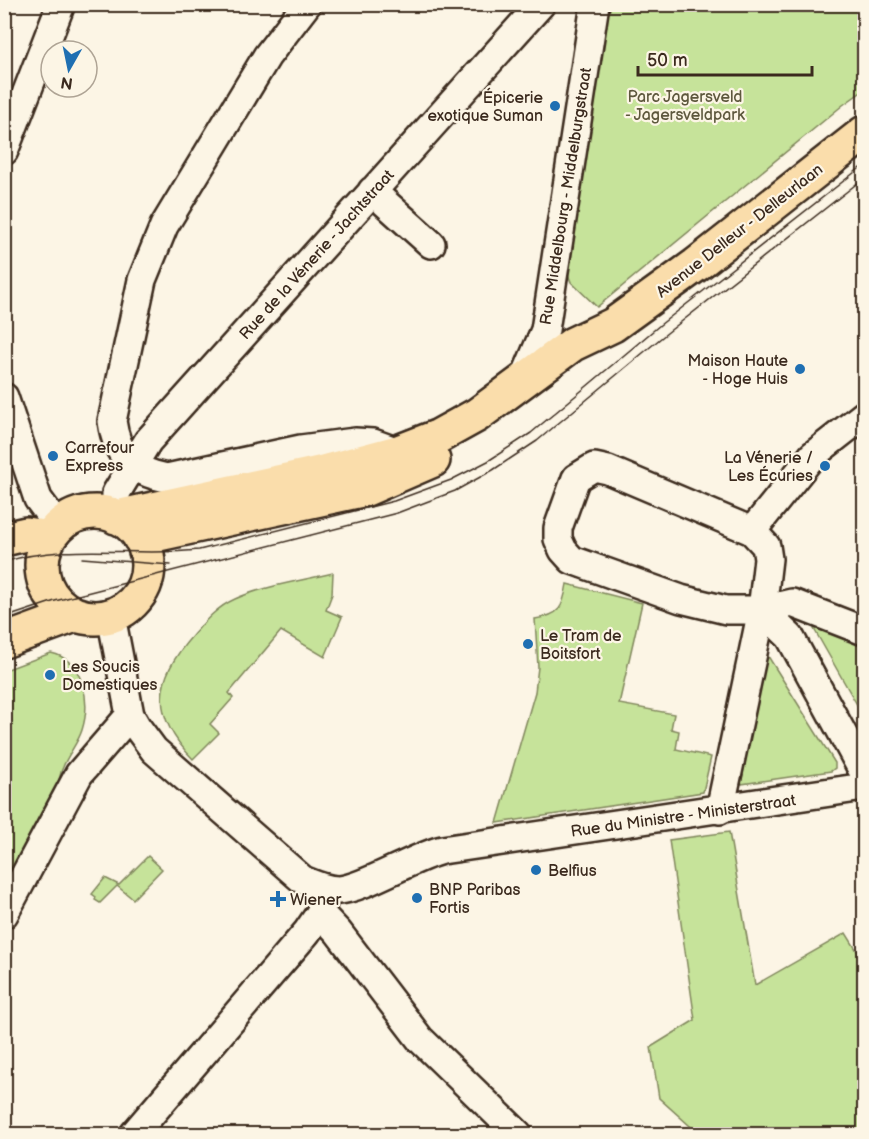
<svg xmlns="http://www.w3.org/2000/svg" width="869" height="1139" font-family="'Balsamiq Sans',sans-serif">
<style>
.green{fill:#c6e39a;stroke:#80865c;stroke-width:1.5}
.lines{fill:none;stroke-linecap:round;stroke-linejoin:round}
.minor-casing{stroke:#3b2a1e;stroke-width:32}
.major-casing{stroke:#3b2a1e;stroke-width:38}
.minor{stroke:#fcf5e5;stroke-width:27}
.major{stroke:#faddab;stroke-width:33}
.tram{stroke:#3b2a1e;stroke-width:1.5}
.poi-dot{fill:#1f6fb2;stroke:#fcf5e5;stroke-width:2}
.labels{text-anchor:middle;stroke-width:4.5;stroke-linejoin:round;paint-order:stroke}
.park-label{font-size:16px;fill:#5e583d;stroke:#fcf5e5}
.poi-label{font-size:16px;fill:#3b2a1e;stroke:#fcf5e5;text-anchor:start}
.street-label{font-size:16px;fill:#3b2a1e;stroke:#fcf5e5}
</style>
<rect width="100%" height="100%" fill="#fcf5e5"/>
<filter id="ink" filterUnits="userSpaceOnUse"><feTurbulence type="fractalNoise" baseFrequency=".0167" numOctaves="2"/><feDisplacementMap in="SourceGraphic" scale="12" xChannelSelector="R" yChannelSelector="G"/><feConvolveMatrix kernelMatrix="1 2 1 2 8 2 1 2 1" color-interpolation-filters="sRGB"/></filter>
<g filter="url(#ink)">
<path class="green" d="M 601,5 L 864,5 L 864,90 L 843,105 L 597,307 L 571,282 L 557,245 Z
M 333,573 L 332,594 L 326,610 L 342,617 L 325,657 L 281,631 L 229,693 L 233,698 L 210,724 L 219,733 L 193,759 C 151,716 153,680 193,635 C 205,621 217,607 235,599 C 264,586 301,581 333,573 Z
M 567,584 L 642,603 L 619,704 L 674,714 L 671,729 L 679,731 L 676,749 L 711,757 L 703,792 L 497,823 L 535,692 L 538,667 L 535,619 C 560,615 563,608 567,584 Z
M 815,625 L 864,644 L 864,717 L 814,629 Z
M 51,653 C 84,660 91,702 82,730 C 78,743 68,754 63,767 C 60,773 60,779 57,785 L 5,889 L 5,670 Z
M 766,653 L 835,763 L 835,768 L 831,771 L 741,784 Z
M 729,832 L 755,985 L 846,933 L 864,962 L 864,1134 L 699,1134 L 659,1098 L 651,1047 L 695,1020 L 669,840 Z
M 148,856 L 162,869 L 133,899 L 117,886 L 100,903 L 95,900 L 96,897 L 92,894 L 105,878 L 119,885 Z"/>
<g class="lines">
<defs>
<path id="minor" d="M 307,4 L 267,56 L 164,226 L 142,280 L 112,421 C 117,456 132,472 167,478 L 301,449 L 355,442 L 373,443 L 398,452
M 4,151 L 61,4
M 372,191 L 431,244
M 522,384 L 545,330 L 595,4
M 4,397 L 38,499 L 58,526
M 116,517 L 116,493 L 148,441 L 541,4
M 752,531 L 813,455 L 864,415
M 762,610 L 790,637 L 864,773
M 111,616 L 130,715 L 137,727 L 154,750 L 303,880 C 315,885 326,890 339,890 C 363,889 413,857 442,850 L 864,787
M 720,810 L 762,610 L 768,559 L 766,546 L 752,531 L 608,470 L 594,467 L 576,478 L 558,528 L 558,539 L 563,550 L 572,560 L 681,599 L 726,610 L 762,610 L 792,603 L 864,631
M 320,913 L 338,932 L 420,1039 L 518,1134
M 4,914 L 79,774 L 130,715
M 134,1134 L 307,932 L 320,913 L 327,889"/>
<path id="major" d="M42 565a53 53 0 1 1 106 0a53 53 0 1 1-106 0Z
M 116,517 L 323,472 L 398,452 L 439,436 L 477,415 L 573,344 L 613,325 L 696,265 L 864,133
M 140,538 L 366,489 L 433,460
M 4,539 L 26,534 L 49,538
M 4,641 L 75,615"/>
</defs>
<use href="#minor" class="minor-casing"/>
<use href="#major" class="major-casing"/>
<use href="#minor" class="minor"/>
<use href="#major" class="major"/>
<path class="tram" d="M 82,558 L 171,565
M 4,562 C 69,542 134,557 199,550 L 394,501 L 451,480 L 488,461 L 531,433 L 660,325 L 864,165
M 4,618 L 55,601 L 397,513 L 455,491 L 493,470 L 537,441 L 667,333 L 864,178"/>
</g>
</g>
<g class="poi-dot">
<circle cx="555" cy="106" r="6"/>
<circle cx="800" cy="369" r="6"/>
<circle cx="53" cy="456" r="6"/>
<circle cx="825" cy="466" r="6"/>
<circle cx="528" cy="644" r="6"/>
<circle cx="50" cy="675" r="6"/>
<circle cx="536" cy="870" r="6"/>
<circle cx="417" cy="898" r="6"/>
<path d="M275 890h6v6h6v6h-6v6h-6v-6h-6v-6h6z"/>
</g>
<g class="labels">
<g class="park-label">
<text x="685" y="102">Parc Jagersveld<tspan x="685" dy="18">- Jagersveldpark</tspan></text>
</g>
<g class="poi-label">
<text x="543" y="103" text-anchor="end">Épicerie<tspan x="543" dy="18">exotique Suman</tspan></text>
<text x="788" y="366" text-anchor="end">Maison Haute<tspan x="788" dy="18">- Hoge Huis</tspan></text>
<text x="65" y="453">Carrefour<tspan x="65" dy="18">Express</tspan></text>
<text x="813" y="463" text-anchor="end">La Vénerie /<tspan x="813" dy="18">Les Écuries</tspan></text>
<text x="540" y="641">Le Tram de<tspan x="540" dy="18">Boitsfort</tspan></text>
<text x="62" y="672">Les Soucis<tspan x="62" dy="18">Domestiques</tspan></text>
<text x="548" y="876">Belfius</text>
<text x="429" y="895">BNP Paribas<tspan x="429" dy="18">Fortis</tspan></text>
<text x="290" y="905">Wiener</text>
</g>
<g class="street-label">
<text transform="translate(565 196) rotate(-81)" y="6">Rue Middelbourg - Middelburgstraat</text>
<text transform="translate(739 230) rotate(-38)" y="6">Avenue Delleur - Delleurlaan</text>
<text transform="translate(316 254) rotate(-48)" y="6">Rue de la Vénerie - Jachtstraat</text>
<text transform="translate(683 815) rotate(-8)" y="6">Rue du Ministre - Ministerstraat</text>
</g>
</g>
<rect width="869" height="1139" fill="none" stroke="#fcf5e5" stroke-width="24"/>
<rect x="12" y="12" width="845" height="1115" fill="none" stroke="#3b2a1e" stroke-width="2" filter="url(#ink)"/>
<g transform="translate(69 69) rotate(189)"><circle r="28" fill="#fcf5e5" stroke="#afa495" stroke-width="1.5"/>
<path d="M0-4.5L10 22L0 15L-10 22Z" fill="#1f6fb2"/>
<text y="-9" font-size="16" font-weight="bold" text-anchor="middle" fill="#3b2a1e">N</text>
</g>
<path d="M638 66v9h174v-9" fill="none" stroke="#3b2a1e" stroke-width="3"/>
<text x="647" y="66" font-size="18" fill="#3b2a1e" stroke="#fcf5e5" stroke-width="4.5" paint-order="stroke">50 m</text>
</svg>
